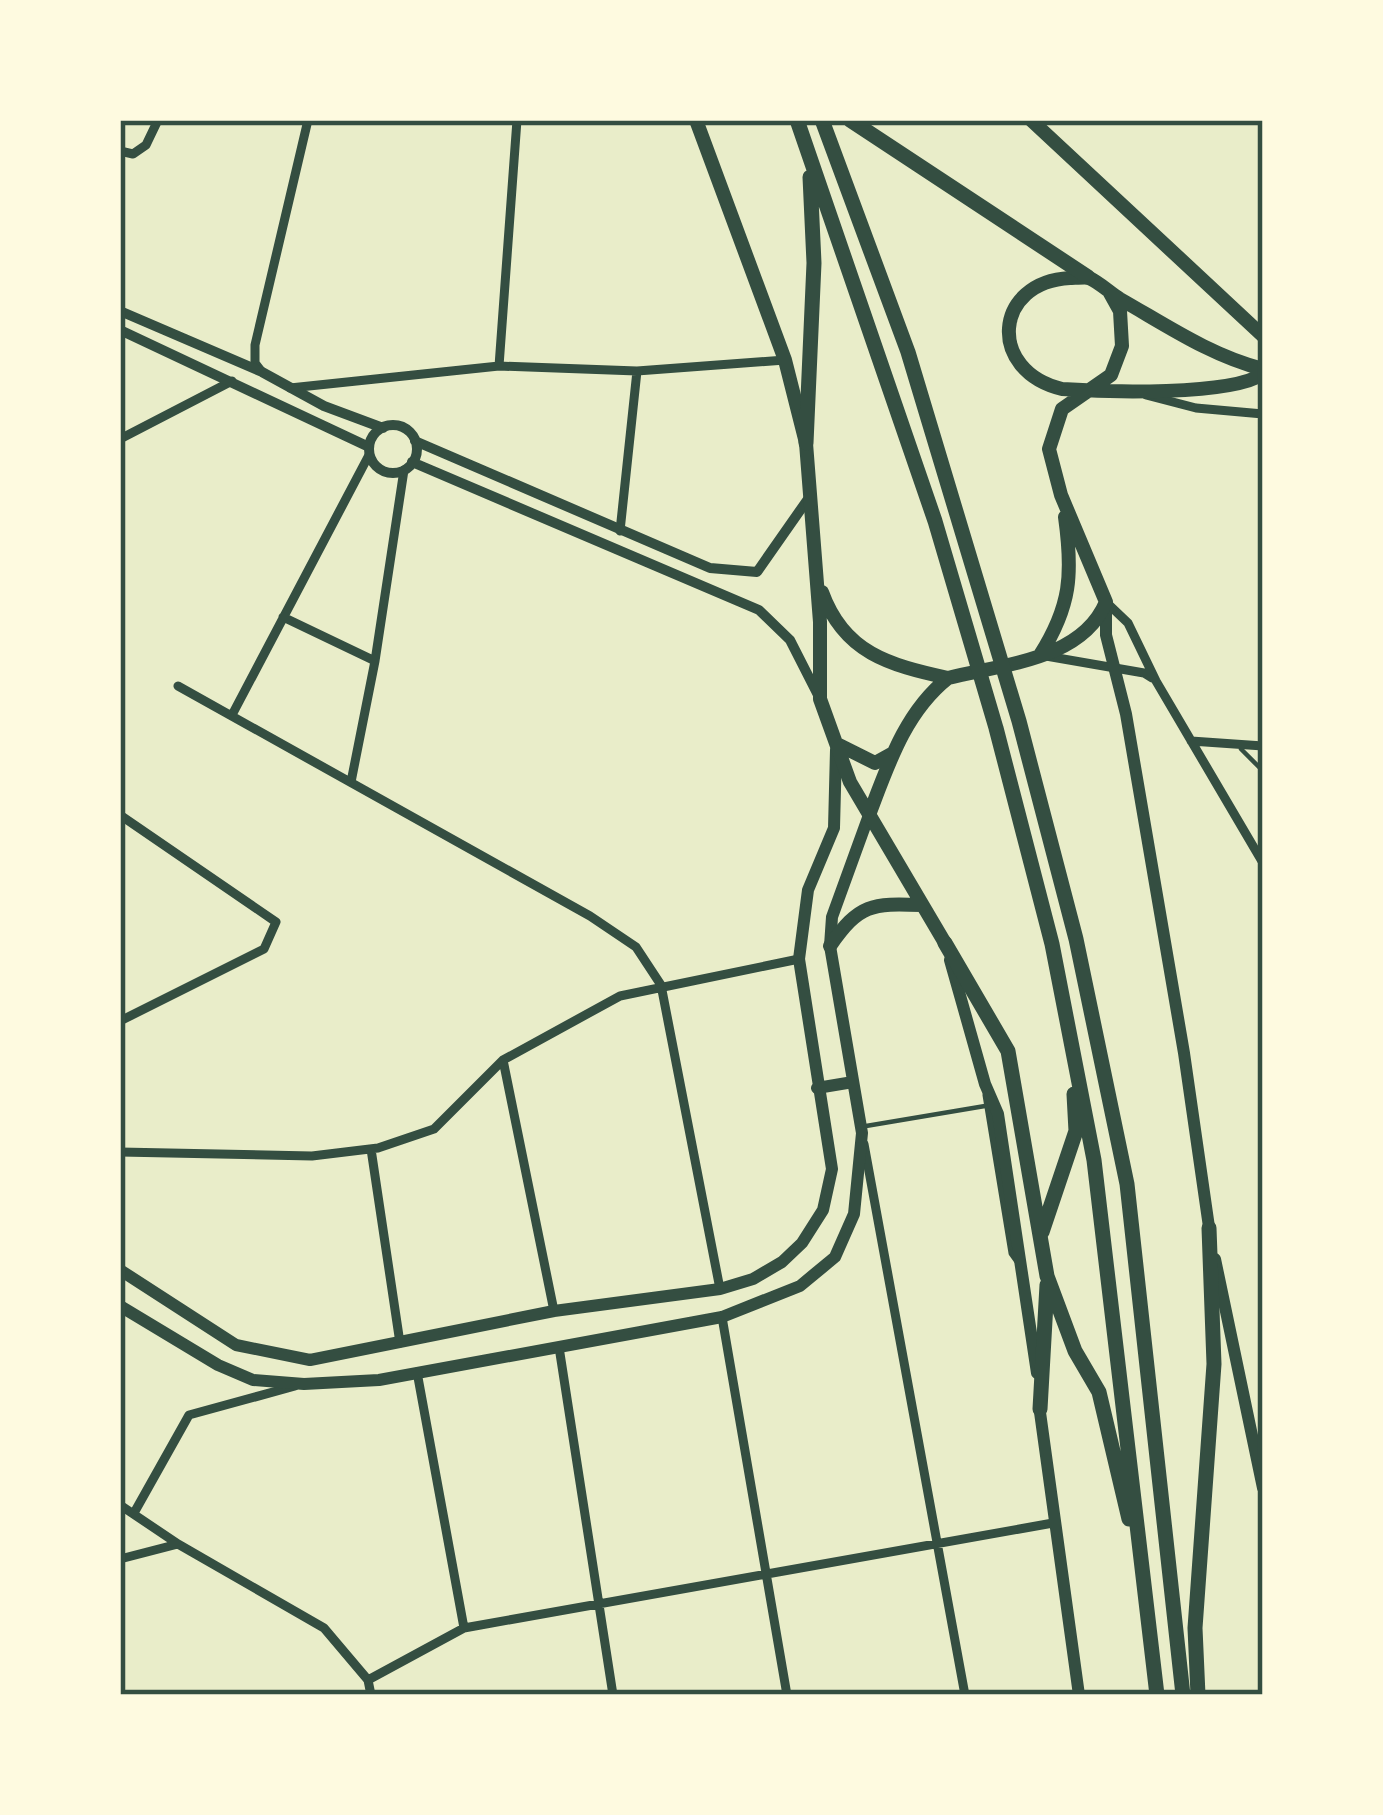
<svg xmlns="http://www.w3.org/2000/svg" width="1383" height="1815" font-family="'Source Sans 3',sans-serif">
<style>
.lines{fill:none;stroke-linecap:round;stroke-linejoin:round}
.service{stroke:#344e41;stroke-width:4.5}
.minor{stroke:#344e41;stroke-width:9}
.tertiary{stroke:#344e41;stroke-width:10}
.secondary{stroke:#344e41;stroke-width:12}
.primary{stroke:#344e41;stroke-width:14}
.motorway{stroke:#344e41;stroke-width:15}
.neatline{fill:none;stroke:#344e41;stroke-width:4.5}
</style>
<rect width="100%" height="100%" fill="#e9edc9"/>
<g class="lines">
<path class="service" d="M 1241,749 L 1263,771
M 866,1126 L 985,1106"/>
<path class="minor" d="M 120,151 L 133,154 L 146,145 L 158,120
M 499,366 L 517,120
M 262,372 L 255,363 L 255,345 L 308,120
M 290,388 L 499,366 L 637,371 L 785,360
M 1146,395 L 1196,408 L 1263,414
M 120,439 L 232,381
M 620,531 L 637,371
M 1106,602 L 1128,623 L 1156,681 L 1263,863
M 283,617 L 375,661
M 1046,656 L 1144,673 L 1152,678
M 178,686 L 590,916 L 636,947 L 661,985 L 720,1289
M 232,715 L 369,455
M 1191,741 L 1263,746
M 351,782 L 375,661 L 404,470
M 120,815 L 276,922 L 264,949 L 120,1021
M 503,1060 L 554,1311
M 987,1095 L 1013,1253 L 1018,1260
M 864,1144 L 965,1695
M 371,1149 L 400,1343
M 120,1152 L 312,1156 L 378,1148 L 434,1129 L 503,1060 L 620,996 L 799,959
M 722,1317 L 787,1695
M 559,1347 L 613,1695
M 417,1372 L 464,1628
M 120,1505 L 178,1544 L 324,1628 L 368,1680 L 371,1695
M 134,1513 L 189,1415 L 295,1386
M 120,1559 L 178,1544
M 368,1680 L 464,1628 L 1053,1523"/>
<path class="tertiary" d="M 120,311 L 262,372 L 324,406 L 383,428
M 120,330 L 369,447
M369 449a24 24 0 1 1 48 0a24 24 0 1 1-48 0Z
M 415,441 L 710,568 L 757,572 L 808,499
M 412,462 L 759,610 L 790,640 L 818,695"/>
<path class="secondary" d="M 1106,603 L 1106,635 L 1126,714 L 1184,1053 L 1210,1234
M 950,960 L 985,1084 L 998,1114 L 1037,1373
M 817,1088 L 853,1082
M 1215,1259 L 1263,1488
M 120,1270 L 236,1345 L 310,1360 L 554,1311 L 720,1289 L 753,1279 L 782,1262 L 802,1243 L 823,1210 L 832,1169 L 799,959 L 808,890 L 834,828 L 836,750
M 120,1306 L 218,1365 L 253,1380 L 304,1384 L 379,1380 L 722,1317 L 800,1286 L 835,1257 L 854,1214 L 862,1133 L 830,946 L 832,917 L 869,815
M 1039,1405 L 1079,1695"/>
<path class="primary" d="M 696,120 L 785,360 L 806,443 L 820,622 L 820,699 L 850,782 L 945,943
M 1031,120 L 1263,336
M 1263,369 C 1211,356 1166,325 1120,299 C 1110,293 1099,282 1089,278 C 1086,277 1074,278 1070,278 C 993,282 987,371 1062,389 C 1106,392 1230,396 1263,374
M 822,592 C 844,653 889,665 948,678
M 1040,655 C 1071,606 1073,574 1065,517
M 837,744 L 875,763 L 893,753
M 869,815 C 888,765 905,712 948,678 C 1003,664 1082,660 1106,602 L 1061,495 L 1049,449 L 1062,409 L 1111,375 L 1122,346 L 1120,311 L 1110,293
M 830,946 C 859,904 872,903 921,905"/>
<path class="motorway" d="M 797,120 L 935,521 L 996,728 L 1052,944 L 1094,1160 L 1157,1695
M 822,120 L 908,352 L 1019,721 L 1076,939 L 1127,1184 L 1183,1695
M 850,120 L 1088,277
M 806,443 L 814,263 L 810,177
M 945,943 L 1008,1051 L 1047,1276 L 1075,1351 L 1099,1392 L 1129,1519
M 1042,1232 L 1076,1131 L 1074,1094
M 1040,1409 L 1047,1285
M 1198,1695 L 1195,1628 L 1214,1364 L 1209,1228"/>
</g>
<rect width="1383" height="1815" fill="none" stroke="#fefae0" stroke-width="246"/>
<rect x="123" y="123" width="1137" height="1569" class="neatline"/>
</svg>
